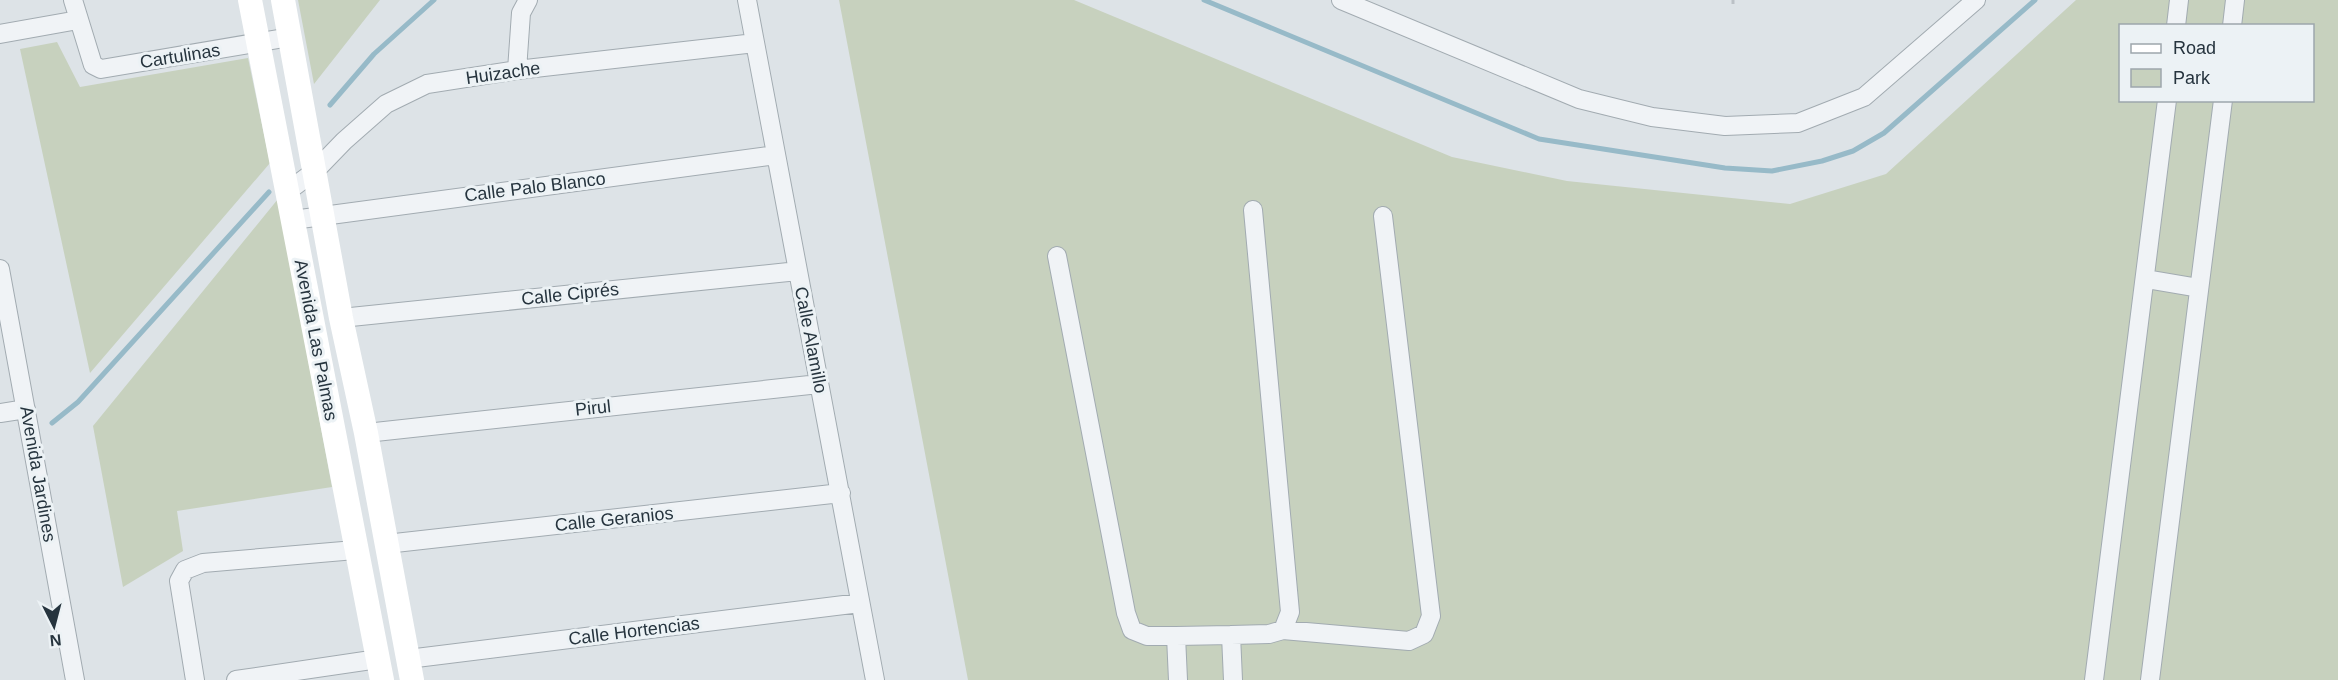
<svg xmlns="http://www.w3.org/2000/svg" width="2338" height="680" font-family="Arial,sans-serif">
<style>
.green{fill:#c7d1be;fill-rule:evenodd}
.lines{fill:none;stroke-linecap:round;stroke-linejoin:round}
.stream{stroke:#97bac8;stroke-width:5}
.street-casing{stroke:#a2abb1;stroke-width:20}
.path{stroke:#bbc1c6;stroke-width:3;stroke-dasharray:4.5 4.5;stroke-linecap:butt}
.street{stroke:#f0f3f6;stroke-width:18}
.secondary{stroke:#fff;stroke-width:24}
.labels{text-anchor:middle;stroke-width:6;stroke-linejoin:round;paint-order:stroke}
.street-label{font-size:18px;fill:#26343e;stroke:#ecf2f5}
</style>
<rect width="100%" height="100%" fill="#dde3e7"/>
<path class="green" d="M 298,0 L 380,0 L 314,84 Z
M 839,0 L 1074,0 L 1452,157 L 1567,181 L 1790,204 L 1886,174 L 2076,0 L 2338,0 L 2338,680 L 968,680 ZM 2120,26 L 2312,26 L 2312,100 L 2120,100 Z
M 57,42 L 80,87 L 248,58 L 270,163 L 90,373 L 20,49 Z
M 278,199 L 332,487 L 177,511 L 183,551 L 123,587 L 93,426 Z"/>
<g class="lines">
<path class="stream" d="M 1204,0 L 1539,139 L 1725,168 L 1772,171 L 1822,161 L 1853,151 L 1884,133 L 2035,0
M 330,105 L 374,54 L 434,0
M 52,423 L 78,402 L 269,192"/>
<defs>
<path id="street" d="M 73,0 L 93,65 L 101,69 L 290,37
M 747,0 L 875,680
M 1341,0 L 1579,99 L 1652,117 L 1725,126 L 1798,123 L 1864,97 L 1976,0
M 2176,26 L 2179,0
M 2232,26 L 2235,0
M 0,34 L 78,20
M 517,70 L 521,13 L 528,0
M 288,191 L 315,171 L 344,141 L 386,104 L 427,84 L 517,70 L 755,43
M 293,220 L 776,155
M 1057,256 L 1126,613 L 1132,630 L 1147,636 L 1176,636 L 1178,680
M 0,269 L 75,680
M 2146,279 L 2199,288
M 341,318 L 798,271
M 0,413 L 26,409
M 366,433 L 819,384
M 386,544 L 841,493
M 1283,630 L 1409,641 L 1424,634 L 1431,616 L 1383,216
M 1176,636 L 1231,635
M 408,659 L 860,603
M 195,680 L 179,581 L 185,570 L 203,563 L 355,550
M 236,680 L 378,659
M 1233,680 L 1231,635 L 1269,634 L 1283,630 L 1290,612 L 1253,210
M 2094,680 L 2167,100
M 2150,680 L 2223,100"/>
</defs>
<use href="#street" class="street-casing"/>
<path class="path" d="M 1733,0 L 1733,4"/>
<use href="#street" class="street"/>
<path class="secondary" d="M 250,0 L 382,680
M 283,0 L 341,318 L 366,433 L 412,680"/>
</g>
<g class="labels">
<g class="street-label">
<text transform="translate(180 56) rotate(-9)" y="6">Cartulinas</text>
<text transform="translate(503 73) rotate(-8)" y="6">Huizache</text>
<text transform="translate(535 187) rotate(-7)" y="6">Calle Palo Blanco</text>
<text transform="translate(570 294) rotate(-6)" y="6">Calle Ciprés</text>
<text transform="translate(316 340) rotate(79)" y="6">Avenida Las Palmas</text>
<text transform="translate(811 340) rotate(79)" y="6">Calle Alamillo</text>
<text transform="translate(593 408) rotate(-6)" y="6">Pirul</text>
<text transform="translate(38 474) rotate(80)" y="6">Avenida Jardines</text>
<text transform="translate(614 519) rotate(-6)" y="6">Calle Geranios</text>
<text transform="translate(634 631) rotate(-7)" y="6">Calle Hortencias</text>
</g>
</g>
<rect x="2119" y="24" width="195" height="78" fill="#ecf2f5" stroke="#9da6ac" stroke-width="1.5"/>
<rect x="2131" y="44" width="30" height="9" fill="#ffffff" stroke="#9da6ac" stroke-width="1.5"/>
<text x="2173" y="54" font-size="18" fill="#26343e">Road</text>
<rect x="2131" y="69" width="30" height="18" fill="#c7d1be" stroke="#9da6ac" stroke-width="1.5"/>
<text x="2173" y="84" font-size="18" fill="#26343e">Park</text>
<g transform="translate(54 626) rotate(174)" stroke="#ecf2f5" stroke-width="4.5" paint-order="stroke">
<path d="M0-4.5L10 22L0 15L-10 22Z" fill="#26343e"/>
<text y="-9" font-size="16" font-weight="bold" text-anchor="middle" fill="#26343e">N</text>
</g>
</svg>
